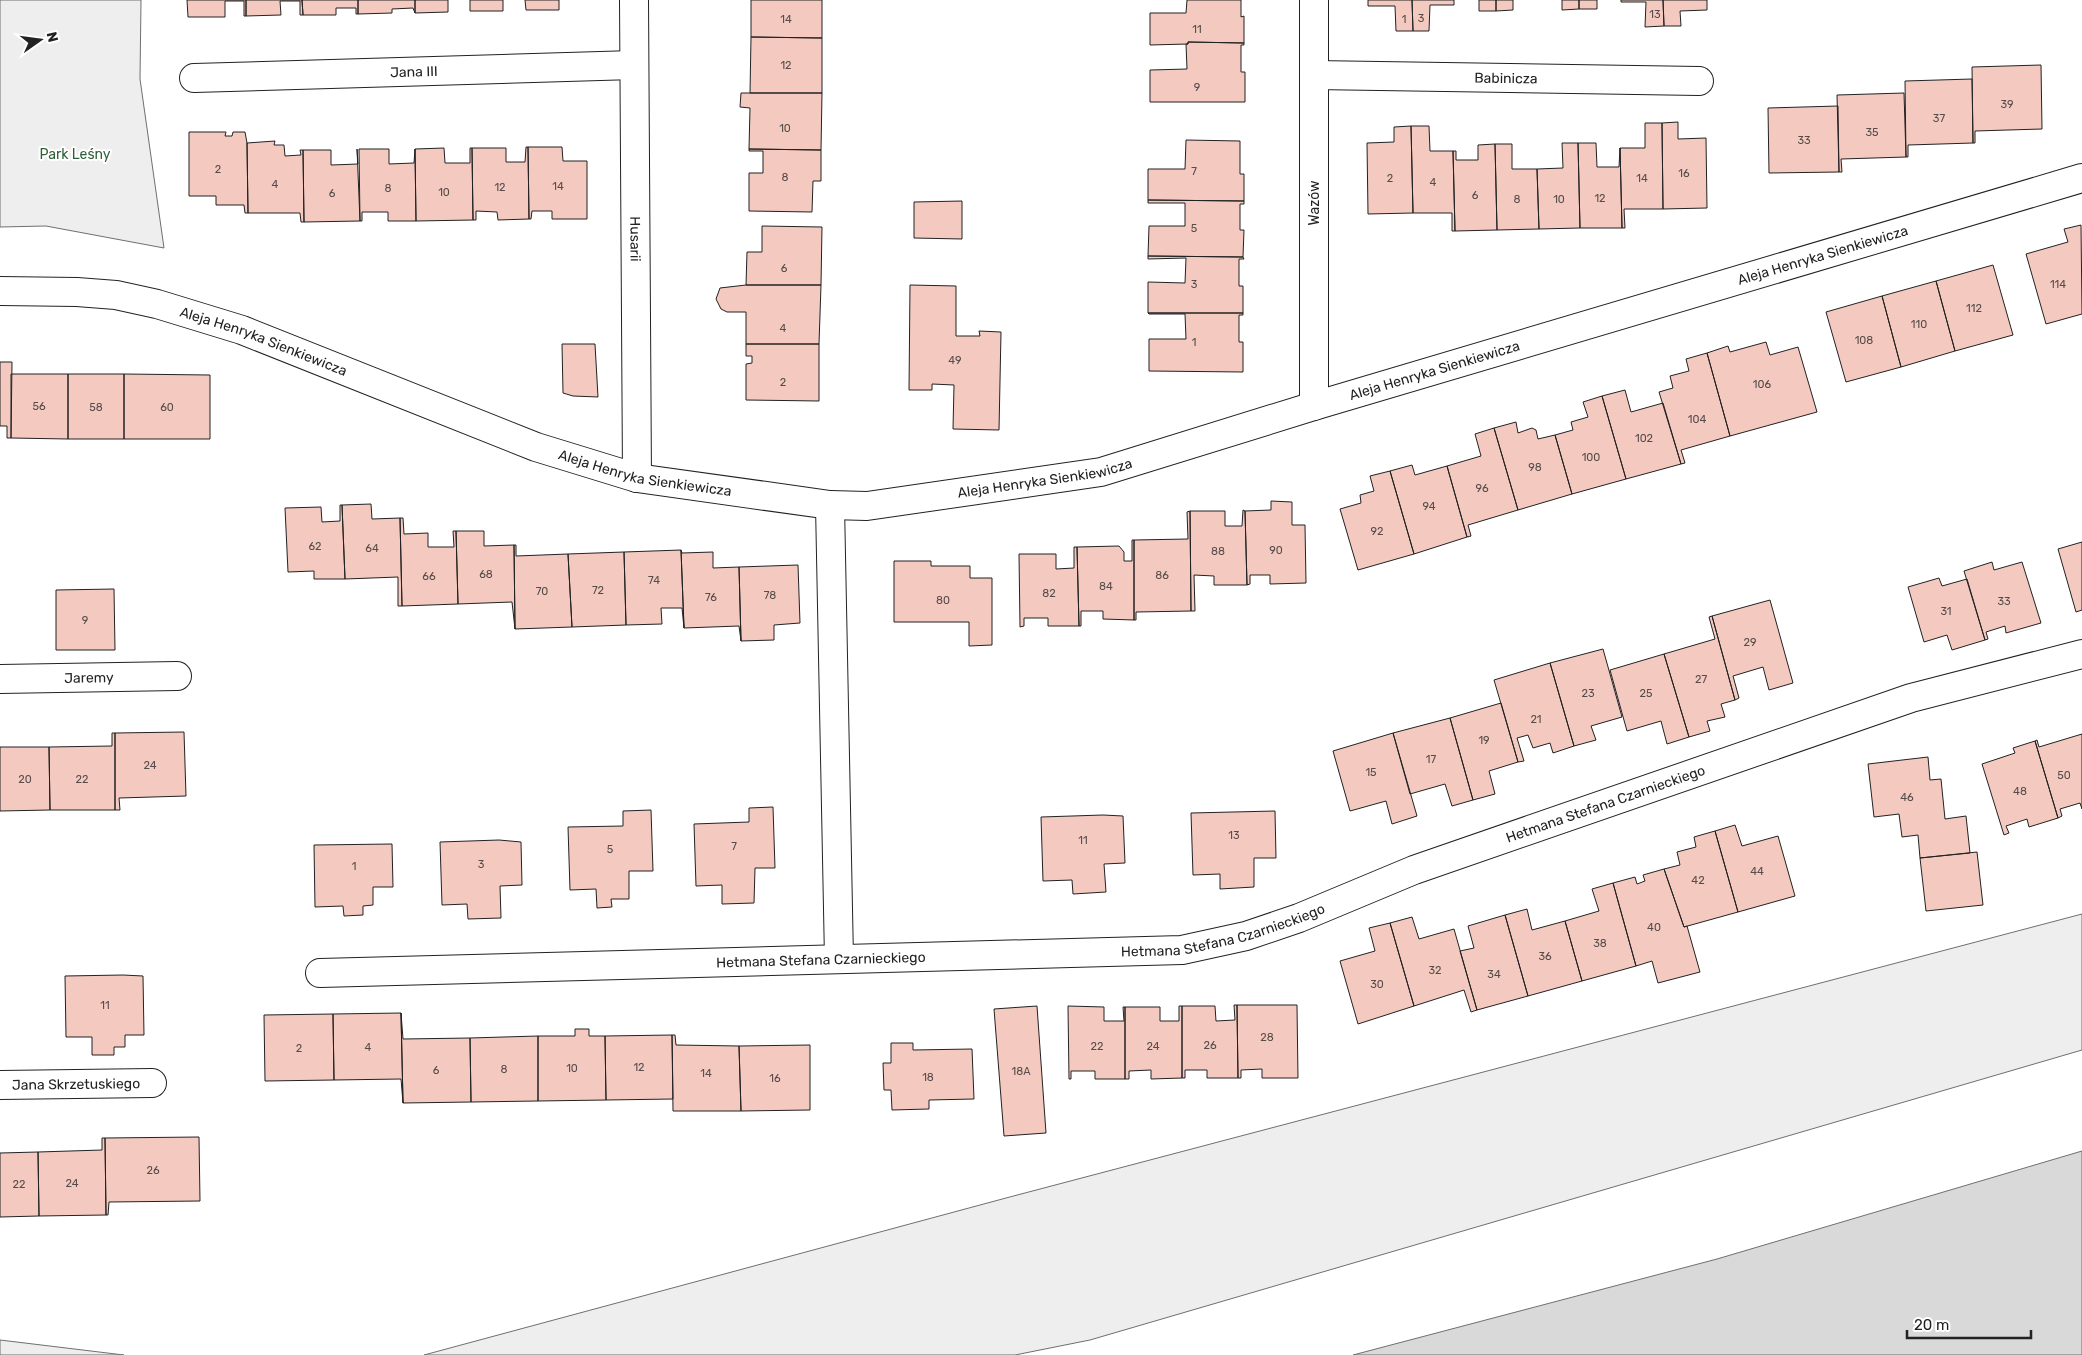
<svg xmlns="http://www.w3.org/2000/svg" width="2082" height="1355" font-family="Rubik,sans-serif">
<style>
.green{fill:#eee;stroke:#6f6f6f}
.water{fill:#d9d9d9;stroke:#6f6f6f}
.building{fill:#f3c9c0;stroke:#222}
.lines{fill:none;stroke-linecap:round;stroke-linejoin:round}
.minor-casing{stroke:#222;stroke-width:30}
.minor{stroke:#fff;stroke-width:28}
.labels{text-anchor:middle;stroke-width:4;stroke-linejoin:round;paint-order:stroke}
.number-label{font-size:11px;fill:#564c4a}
.street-label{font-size:14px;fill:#222;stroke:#fff}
.park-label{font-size:14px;fill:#2f5e38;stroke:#fff}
</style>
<rect width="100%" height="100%" fill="#fff"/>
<path class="green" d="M 0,0 L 141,0 L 140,79 L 164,248 L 46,226 L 0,227 Z
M 2082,914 L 2082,1050 L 1090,1340 L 1015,1355 L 424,1355 L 1006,1198 Z
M 0,1340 L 124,1355 L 0,1355 Z"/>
<path class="water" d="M 2082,1151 L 2082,1355 L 1353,1355 L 1717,1259 Z"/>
<path class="building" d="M 187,0 L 246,0 L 246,16 L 244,16 L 244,1 L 225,1 L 225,17 L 188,17 Z
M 246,0 L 302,0 L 303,15 L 300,15 L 300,1 L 280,1 L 281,15 L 246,16 Z
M 302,0 L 358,0 L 358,14 L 356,14 L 356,8 L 336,8 L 336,15 L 303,15 Z
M 358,0 L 415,0 L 415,13 L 413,8 L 392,9 L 392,13 L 358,14 Z
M 415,0 L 448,0 L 448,12 L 415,13 Z
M 470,0 L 503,0 L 503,11 L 470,11 Z
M 525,0 L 559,0 L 559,10 L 526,10 Z
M 751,0 L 822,0 L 822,38 L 751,37 Z
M 1187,0 L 1241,0 L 1241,17 L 1244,16 L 1244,43 L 1188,42 L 1188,44 L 1150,45 L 1150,13 L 1186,13 Z
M 1368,0 L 1412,0 L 1413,31 L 1396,31 L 1395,6 L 1368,6 Z
M 1412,0 L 1454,0 L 1454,5 L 1430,5 L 1429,31 L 1413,31 Z
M 1479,0 L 1496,0 L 1496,11 L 1479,11 Z
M 1496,0 L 1513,0 L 1513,10 L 1496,11 Z
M 1562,0 L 1579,0 L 1579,9 L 1562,10 Z
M 1579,0 L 1597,0 L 1597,9 L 1579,9 Z
M 1621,0 L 1663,0 L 1664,26 L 1645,27 L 1646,2 L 1621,2 Z
M 1663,0 L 1707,0 L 1707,10 L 1680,11 L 1681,26 L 1664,26 Z
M 751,37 L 822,38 L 822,93 L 750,93 Z
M 1188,42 L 1244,43 L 1244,45 L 1241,45 L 1241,72 L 1245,72 L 1245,102 L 1150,102 L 1150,70 L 1187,69 L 1186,44 L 1188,44 Z
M 2041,65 L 2042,129 L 1975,131 L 1975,143 L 1973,143 L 1972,67 Z
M 1972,79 L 1973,143 L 1908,145 L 1908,157 L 1906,157 L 1905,81 Z
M 741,93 L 822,93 L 821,150 L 749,149 L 750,108 L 740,107 Z
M 1904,93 L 1906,157 L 1841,159 L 1842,172 L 1839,172 L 1837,95 Z
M 1838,106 L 1839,172 L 1769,173 L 1768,108 Z
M 1678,122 L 1678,139 L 1706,138 L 1707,208 L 1663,209 L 1662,123 Z
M 1645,123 L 1662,123 L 1663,209 L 1624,209 L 1625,228 L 1622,228 L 1620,148 L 1645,148 Z
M 1411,126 L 1413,213 L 1368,214 L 1367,143 L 1394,142 L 1394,127 Z
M 1411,126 L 1429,126 L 1430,151 L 1453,151 L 1455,231 L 1452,231 L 1452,213 L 1413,213 Z
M 189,132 L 226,132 L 225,136 L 232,136 L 233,132 L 245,132 L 247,143 L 248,213 L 245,213 L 244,205 L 216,205 L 216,196 L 189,196 Z
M 1186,140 L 1240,141 L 1240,174 L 1244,174 L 1244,201 L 1148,200 L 1148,169 L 1185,169 Z
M 275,141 L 274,145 L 284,145 L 285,156 L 301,155 L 300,150 L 303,150 L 304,222 L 301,222 L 300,213 L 248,213 L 247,143 Z
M 1562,143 L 1578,143 L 1580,228 L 1539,229 L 1537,169 L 1563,168 Z
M 1578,143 L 1596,143 L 1597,167 L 1619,167 L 1620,148 L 1622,228 L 1580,228 Z
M 1495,144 L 1512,144 L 1512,169 L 1537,169 L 1539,229 L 1497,230 Z
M 1495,144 L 1497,230 L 1455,231 L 1453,151 L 1456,151 L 1456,160 L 1478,160 L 1478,145 Z
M 526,147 L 528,147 L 529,219 L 498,220 L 497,212 L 476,211 L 476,220 L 473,220 L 472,148 L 506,148 L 506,162 L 525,162 Z
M 528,147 L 562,147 L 563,161 L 587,161 L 587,219 L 552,219 L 552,211 L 532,211 L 531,219 L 529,219 Z
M 444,148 L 445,163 L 470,163 L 470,148 L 472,148 L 473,220 L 416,221 L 415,149 Z
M 357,149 L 360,221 L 304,222 L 303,150 L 331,150 L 331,165 L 358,164 Z
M 359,149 L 389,149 L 389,164 L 414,163 L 415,149 L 416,221 L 388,221 L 388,212 L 362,212 L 362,221 L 360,221 Z
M 749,149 L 821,150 L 821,181 L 813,181 L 812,212 L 749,211 L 749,173 L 763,173 L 763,151 L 749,151 Z
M 1148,200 L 1244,201 L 1244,204 L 1240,204 L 1240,230 L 1244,230 L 1243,257 L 1148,256 L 1149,226 L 1185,226 L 1185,203 L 1148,203 Z
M 962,201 L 962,239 L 914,238 L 914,202 Z
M 2081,225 L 2082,314 L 2046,324 L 2026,254 L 2068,242 L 2064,229 Z
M 762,226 L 822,227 L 821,285 L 746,285 L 747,252 L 762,252 Z
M 1148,256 L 1243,257 L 1244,259 L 1239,259 L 1239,286 L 1243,286 L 1243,313 L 1148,313 L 1148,282 L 1185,283 L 1186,258 L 1148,259 Z
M 1993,265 L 2013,335 L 1955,351 L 1936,281 Z
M 1936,281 L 1955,351 L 1901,367 L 1882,296 Z
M 746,285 L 821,285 L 819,344 L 746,344 L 746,312 L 727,312 L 721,309 L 716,299 L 720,288 Z
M 910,285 L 956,286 L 956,336 L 980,336 L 979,331 L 1001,332 L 999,430 L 953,429 L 954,385 L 932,384 L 932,390 L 909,390 Z
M 1882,296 L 1901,367 L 1846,382 L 1826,312 Z
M 1148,313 L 1243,313 L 1243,315 L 1239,315 L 1239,342 L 1243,342 L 1243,372 L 1149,371 L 1149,339 L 1186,339 L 1185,314 L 1149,314 Z
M 1766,342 L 1770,355 L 1798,347 L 1817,412 L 1730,436 L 1707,353 L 1728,346 L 1730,352 Z
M 562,344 L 595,344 L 598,397 L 573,396 L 563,393 Z
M 746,344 L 819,344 L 819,401 L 746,400 L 746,364 L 752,363 L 752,356 L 746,356 Z
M 1707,353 L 1730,436 L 1681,450 L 1685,463 L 1681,464 L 1659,392 L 1673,388 L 1670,376 L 1689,371 L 1686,359 Z
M 0,362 L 12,362 L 11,438 L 7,438 L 7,426 L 0,426 Z
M 11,374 L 68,374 L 68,439 L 11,438 Z
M 68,374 L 124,374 L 124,439 L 68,439 Z
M 124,374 L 210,375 L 210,439 L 124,439 Z
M 1625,390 L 1631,412 L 1663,403 L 1681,464 L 1626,479 L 1602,396 Z
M 1602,396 L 1626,479 L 1572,494 L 1555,435 L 1573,430 L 1571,422 L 1588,417 L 1583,402 Z
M 1516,422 L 1518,433 L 1532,428 L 1536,430 L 1538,439 L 1555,435 L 1572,494 L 1518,510 L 1494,428 Z
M 1494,428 L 1518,510 L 1468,525 L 1471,536 L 1467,537 L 1447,466 L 1481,456 L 1475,434 Z
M 1412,465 L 1415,475 L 1447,466 L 1467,537 L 1414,554 L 1390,471 Z
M 1390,471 L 1414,554 L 1358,570 L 1340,509 L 1361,503 L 1360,495 L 1374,491 L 1370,476 Z
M 1271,501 L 1292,502 L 1292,525 L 1305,525 L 1306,583 L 1270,584 L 1270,575 L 1250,575 L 1250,584 L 1247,585 L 1245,511 L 1271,510 Z
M 371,504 L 372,519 L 400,518 L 402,606 L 398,606 L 398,577 L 345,579 L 342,505 Z
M 340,505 L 342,505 L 345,579 L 314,579 L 314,571 L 288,572 L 285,508 L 321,507 L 322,522 L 340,521 Z
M 1243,510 L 1245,511 L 1247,585 L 1214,585 L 1214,576 L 1194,575 L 1195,611 L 1191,611 L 1190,511 L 1225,511 L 1225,526 L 1242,526 Z
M 1190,511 L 1191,611 L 1136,612 L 1136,620 L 1134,620 L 1134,540 L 1188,539 L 1187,512 Z
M 400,518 L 403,518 L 404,534 L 428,533 L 428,547 L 454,547 L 453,531 L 456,531 L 458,604 L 402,606 Z
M 456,531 L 484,531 L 484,546 L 514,545 L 515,629 L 512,602 L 458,604 Z
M 1132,540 L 1134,540 L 1134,620 L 1103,619 L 1103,611 L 1081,611 L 1081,626 L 1079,626 L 1077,547 L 1119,546 L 1124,552 L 1124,561 L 1132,561 Z
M 2082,542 L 2082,610 L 2076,612 L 2058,549 Z
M 514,545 L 516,545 L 516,556 L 568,554 L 572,627 L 515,629 Z
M 1074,547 L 1077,547 L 1079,626 L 1048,626 L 1048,618 L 1024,618 L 1024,626 L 1020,627 L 1019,554 L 1056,554 L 1056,569 L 1074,568 Z
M 681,550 L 682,553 L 713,552 L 713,568 L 739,567 L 741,641 L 739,626 L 684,628 Z
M 681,550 L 684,628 L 682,608 L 661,608 L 662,624 L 626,625 L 624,552 Z
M 624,552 L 626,625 L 572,627 L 568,554 Z
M 894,561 L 931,561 L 931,566 L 970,566 L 970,578 L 992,578 L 992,645 L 969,646 L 969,622 L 894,622 Z
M 1992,562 L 1994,570 L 2022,562 L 2041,623 L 2006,633 L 2005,626 L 1986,632 L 1988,639 L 1985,640 L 1964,571 Z
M 798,565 L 800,623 L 774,625 L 774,640 L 741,641 L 739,567 Z
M 1939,578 L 1942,586 L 1967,579 L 1985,640 L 1952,650 L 1947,635 L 1924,642 L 1908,587 Z
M 114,589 L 115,650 L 56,650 L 56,590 Z
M 1770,600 L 1793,683 L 1769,690 L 1763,667 L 1733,676 L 1739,698 L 1735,700 L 1712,616 Z
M 1712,616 L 1735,700 L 1721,704 L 1725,717 L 1707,721 L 1710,731 L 1689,737 L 1664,654 L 1715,639 L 1709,617 Z
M 1603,649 L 1622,717 L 1591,726 L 1596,740 L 1574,746 L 1550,663 Z
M 1664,654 L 1689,737 L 1667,744 L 1661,721 L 1627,731 L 1610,670 Z
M 1550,663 L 1574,746 L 1553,753 L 1550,743 L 1533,748 L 1528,735 L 1517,738 L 1524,761 L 1518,762 L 1494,680 Z
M 1501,703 L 1518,762 L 1489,771 L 1495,794 L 1473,800 L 1450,718 Z
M 1450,718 L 1473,800 L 1452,806 L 1445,784 L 1410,794 L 1393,733 Z
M 184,732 L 186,796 L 119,798 L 120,810 L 115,810 L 115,733 Z
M 112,733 L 115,733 L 115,810 L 50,810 L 49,747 L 112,746 Z
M 1393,733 L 1417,816 L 1392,824 L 1386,801 L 1350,811 L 1333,751 Z
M 2082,734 L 2082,809 L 2080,803 L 2060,809 L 2062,816 L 2058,818 L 2035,741 L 2037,740 L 2039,747 Z
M 2035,741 L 2058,818 L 2029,827 L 2027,819 L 2006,826 L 2009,833 L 2004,835 L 1982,764 L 2015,753 L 2013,748 Z
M 0,747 L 49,747 L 50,810 L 0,811 Z
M 1928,757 L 1930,780 L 1941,779 L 1945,819 L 1966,816 L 1970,853 L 1920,858 L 1918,835 L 1902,837 L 1899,814 L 1874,817 L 1868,764 Z
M 773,807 L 775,868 L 755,868 L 754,903 L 722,904 L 722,885 L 696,886 L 694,824 L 749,822 L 749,808 Z
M 651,810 L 653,871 L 629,871 L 629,899 L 611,899 L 612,907 L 597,908 L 596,889 L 570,890 L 568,827 L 623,826 L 623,811 Z
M 1275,811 L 1276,858 L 1254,858 L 1254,887 L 1220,889 L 1220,874 L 1193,875 L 1191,813 Z
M 1103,815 L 1123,816 L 1125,863 L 1104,864 L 1106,892 L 1073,894 L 1072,880 L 1043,881 L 1041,817 Z
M 1735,825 L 1742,846 L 1778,836 L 1795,896 L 1738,912 L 1715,831 Z
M 1715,831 L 1738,912 L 1684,927 L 1664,869 L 1680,865 L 1677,852 L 1696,847 L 1694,837 Z
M 499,840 L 521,842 L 522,885 L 500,886 L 501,918 L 468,919 L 467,904 L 442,905 L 440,842 Z
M 392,844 L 393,887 L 373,887 L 373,905 L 363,906 L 363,915 L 344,916 L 343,906 L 315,907 L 314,845 Z
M 1977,852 L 1983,905 L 1926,911 L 1920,858 Z
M 1664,869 L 1684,927 L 1687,926 L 1700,972 L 1658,983 L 1652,961 L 1636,966 L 1613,883 L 1635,877 L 1637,884 L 1645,881 L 1643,875 Z
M 1613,883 L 1636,966 L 1582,981 L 1565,921 L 1599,911 L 1592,889 Z
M 1527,909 L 1532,930 L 1565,921 L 1582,981 L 1528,996 L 1505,915 Z
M 1505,915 L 1528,996 L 1477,1010 L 1460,951 L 1474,948 L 1468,926 Z
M 1412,917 L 1419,939 L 1454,929 L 1477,1010 L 1471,1012 L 1464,990 L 1414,1006 L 1390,923 Z
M 1390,923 L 1414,1006 L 1358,1024 L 1340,961 L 1375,951 L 1369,928 Z
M 123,975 L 143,976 L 144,1035 L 125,1035 L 125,1047 L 114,1047 L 114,1055 L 92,1055 L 92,1037 L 66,1037 L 65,976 Z
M 1234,1005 L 1237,1005 L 1238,1078 L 1207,1078 L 1207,1070 L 1185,1070 L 1185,1078 L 1182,1078 L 1182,1006 L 1215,1006 L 1216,1021 L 1235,1020 Z
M 1237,1005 L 1297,1005 L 1298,1078 L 1262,1078 L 1262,1069 L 1241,1070 L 1241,1078 L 1238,1078 Z
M 1037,1006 L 1046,1133 L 1004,1136 L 994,1009 Z
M 1068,1006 L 1104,1007 L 1104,1021 L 1124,1021 L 1123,1007 L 1125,1007 L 1125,1079 L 1095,1079 L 1095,1071 L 1071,1071 L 1071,1079 L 1069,1079 Z
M 1179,1006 L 1182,1006 L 1182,1078 L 1151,1079 L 1151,1070 L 1129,1071 L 1129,1079 L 1125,1079 L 1125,1007 L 1160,1007 L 1160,1021 L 1179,1021 Z
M 401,1013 L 403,1103 L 401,1079 L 334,1080 L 333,1014 Z
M 401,1013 L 403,1039 L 470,1038 L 471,1102 L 403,1103 Z
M 333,1014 L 334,1080 L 265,1081 L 264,1015 Z
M 575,1029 L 589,1029 L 589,1036 L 605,1036 L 606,1100 L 538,1101 L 538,1036 L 575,1036 Z
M 672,1035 L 673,1099 L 606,1100 L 605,1036 Z
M 672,1035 L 675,1035 L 676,1045 L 739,1046 L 741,1111 L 673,1111 Z
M 538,1036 L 538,1101 L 471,1102 L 470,1038 Z
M 891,1043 L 913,1043 L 913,1050 L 972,1049 L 974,1099 L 929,1100 L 929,1109 L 892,1110 L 891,1090 L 884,1090 L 883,1063 L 891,1063 Z
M 810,1045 L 810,1110 L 741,1111 L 739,1046 Z
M 199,1137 L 200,1201 L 109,1202 L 108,1215 L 106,1215 L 105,1138 Z
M 102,1138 L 105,1138 L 106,1215 L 39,1216 L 38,1152 L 102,1150 Z
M 38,1152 L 39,1216 L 0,1217 L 0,1153 Z"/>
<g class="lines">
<defs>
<g id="minor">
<path id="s1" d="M 634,0 L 637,478"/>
<path d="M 1314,0 L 1314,406"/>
<path id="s2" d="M 1314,75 L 1699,81"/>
<path id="s3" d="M 194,78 L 634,65"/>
<path id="s4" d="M 0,291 L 77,292 L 116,295 L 157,304 L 242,330 L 536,447 L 637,478 L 830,505 L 867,506 L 1101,472 L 1314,406 L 2082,178"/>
<path d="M 830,505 L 839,959"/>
<path id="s5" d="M 0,679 L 177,676"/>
<path id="s6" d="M 320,973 L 1182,950 L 1246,936 L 1299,918 L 1414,870 L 1911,698 L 2082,654"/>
<path id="s7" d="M 0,1085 L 152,1083"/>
</g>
</defs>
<use href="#minor" class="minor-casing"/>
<use href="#minor" class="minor"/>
</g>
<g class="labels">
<g class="number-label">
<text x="1655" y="18">13</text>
<text x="1421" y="22">3</text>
<text x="786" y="23">14</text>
<text x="1404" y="23">1</text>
<text x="1197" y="33">11</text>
<text x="786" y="69">12</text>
<text x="1197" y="91">9</text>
<text x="2007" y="108">39</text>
<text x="1939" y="122">37</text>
<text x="785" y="132">10</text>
<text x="1872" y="136">35</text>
<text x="1804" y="144">33</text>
<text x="218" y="173">2</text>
<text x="1194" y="175">7</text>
<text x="1684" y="177">16</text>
<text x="785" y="181">8</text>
<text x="1390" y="182">2</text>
<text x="1642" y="182">14</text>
<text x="1433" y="186">4</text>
<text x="275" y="188">4</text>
<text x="558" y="190">14</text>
<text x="500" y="191">12</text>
<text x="388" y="192">8</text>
<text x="444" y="196">10</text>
<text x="332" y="197">6</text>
<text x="1475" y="199">6</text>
<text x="1600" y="202">12</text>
<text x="1517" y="203">8</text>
<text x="1559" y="203">10</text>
<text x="1194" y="232">5</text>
<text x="784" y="272">6</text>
<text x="1194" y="288">3</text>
<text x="2058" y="288">114</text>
<text x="1974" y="312">112</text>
<text x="1919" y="328">110</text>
<text x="783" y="332">4</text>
<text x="1864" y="344">108</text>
<text x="1194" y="346">1</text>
<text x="955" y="364">49</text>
<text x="783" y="386">2</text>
<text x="1762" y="388">106</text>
<text x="39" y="410">56</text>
<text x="96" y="411">58</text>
<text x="167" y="411">60</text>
<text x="1697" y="423">104</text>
<text x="1644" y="442">102</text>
<text x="1591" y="461">100</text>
<text x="1535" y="471">98</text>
<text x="1482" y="492">96</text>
<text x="1429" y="510">94</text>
<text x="1377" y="535">92</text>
<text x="315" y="550">62</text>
<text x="372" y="552">64</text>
<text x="1276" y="554">90</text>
<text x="1218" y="555">88</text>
<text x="486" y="578">68</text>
<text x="1162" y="579">86</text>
<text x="429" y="580">66</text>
<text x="654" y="584">74</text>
<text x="1106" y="590">84</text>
<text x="598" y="594">72</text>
<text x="542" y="595">70</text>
<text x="1049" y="597">82</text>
<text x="770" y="599">78</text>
<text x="711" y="601">76</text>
<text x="943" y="604">80</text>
<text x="2004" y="605">33</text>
<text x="1946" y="615">31</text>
<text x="85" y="624">9</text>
<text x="1750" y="646">29</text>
<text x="1701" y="683">27</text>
<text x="1588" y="697">23</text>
<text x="1646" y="697">25</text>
<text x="1536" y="723">21</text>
<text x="1484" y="744">19</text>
<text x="1431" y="763">17</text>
<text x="150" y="769">24</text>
<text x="1371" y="776">15</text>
<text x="2064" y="779">50</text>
<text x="25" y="783">20</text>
<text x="82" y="783">22</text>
<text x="2020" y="795">48</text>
<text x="1907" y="801">46</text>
<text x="1234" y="839">13</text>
<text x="1083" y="844">11</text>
<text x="734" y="850">7</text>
<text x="610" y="853">5</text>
<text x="481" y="868">3</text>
<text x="354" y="870">1</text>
<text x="1757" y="875">44</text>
<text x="1698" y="884">42</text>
<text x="1654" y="931">40</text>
<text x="1600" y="947">38</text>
<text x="1545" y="960">36</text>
<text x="1435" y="974">32</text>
<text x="1494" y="978">34</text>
<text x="1377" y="988">30</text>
<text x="105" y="1009">11</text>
<text x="1267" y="1041">28</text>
<text x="1210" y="1049">26</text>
<text x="1097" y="1050">22</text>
<text x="1153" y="1050">24</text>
<text x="368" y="1051">4</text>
<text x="299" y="1052">2</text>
<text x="639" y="1071">12</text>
<text x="572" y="1072">10</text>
<text x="504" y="1073">8</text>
<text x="436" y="1074">6</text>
<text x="1021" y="1075">18A</text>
<text x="706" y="1077">14</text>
<text x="928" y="1081">18</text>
<text x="775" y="1082">16</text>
<text x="153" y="1174">26</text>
<text x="72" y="1187">24</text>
<text x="19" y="1188">22</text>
</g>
<g class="street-label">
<text dy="5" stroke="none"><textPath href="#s3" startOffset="220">Jana III</textPath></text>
<text dy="5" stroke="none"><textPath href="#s2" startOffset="192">Babinicza</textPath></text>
<text transform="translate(1314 203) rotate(-90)" y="5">Wazów</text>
<text dy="5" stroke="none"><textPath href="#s1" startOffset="239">Husarii</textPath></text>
<text dy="5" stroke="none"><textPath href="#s4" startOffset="1891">Aleja Henryka Sienkiewicza</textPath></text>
<text dy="5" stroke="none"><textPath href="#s4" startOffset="271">Aleja Henryka Sienkiewicza</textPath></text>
<text dy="5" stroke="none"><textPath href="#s4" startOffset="1486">Aleja Henryka Sienkiewicza</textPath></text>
<text dy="5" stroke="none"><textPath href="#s4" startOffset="676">Aleja Henryka Sienkiewicza</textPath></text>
<text dy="5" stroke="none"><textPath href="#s4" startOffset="1081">Aleja Henryka Sienkiewicza</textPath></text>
<text dy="5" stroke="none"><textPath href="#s5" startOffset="89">Jaremy</textPath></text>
<text dy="5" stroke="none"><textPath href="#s6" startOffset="1311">Hetmana Stefana Czarnieckiego</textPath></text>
<text dy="5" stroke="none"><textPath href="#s6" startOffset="906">Hetmana Stefana Czarnieckiego</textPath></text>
<text dy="5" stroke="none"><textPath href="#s6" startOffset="501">Hetmana Stefana Czarnieckiego</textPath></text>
<text dy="5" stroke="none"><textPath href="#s7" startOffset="76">Jana Skrzetuskiego</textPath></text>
</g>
<g class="park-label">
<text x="75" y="159">Park Leśny</text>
</g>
</g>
<g transform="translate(40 40) rotate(76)" stroke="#ffffff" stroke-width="4" paint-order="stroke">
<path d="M0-4L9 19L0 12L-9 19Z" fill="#222222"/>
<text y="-8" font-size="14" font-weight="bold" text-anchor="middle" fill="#222222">N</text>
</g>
<path d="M1907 1330v8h124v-8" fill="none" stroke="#222222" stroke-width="2.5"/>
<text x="1914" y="1330" font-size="15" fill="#222222" stroke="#ffffff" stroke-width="4" paint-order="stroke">20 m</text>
</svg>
